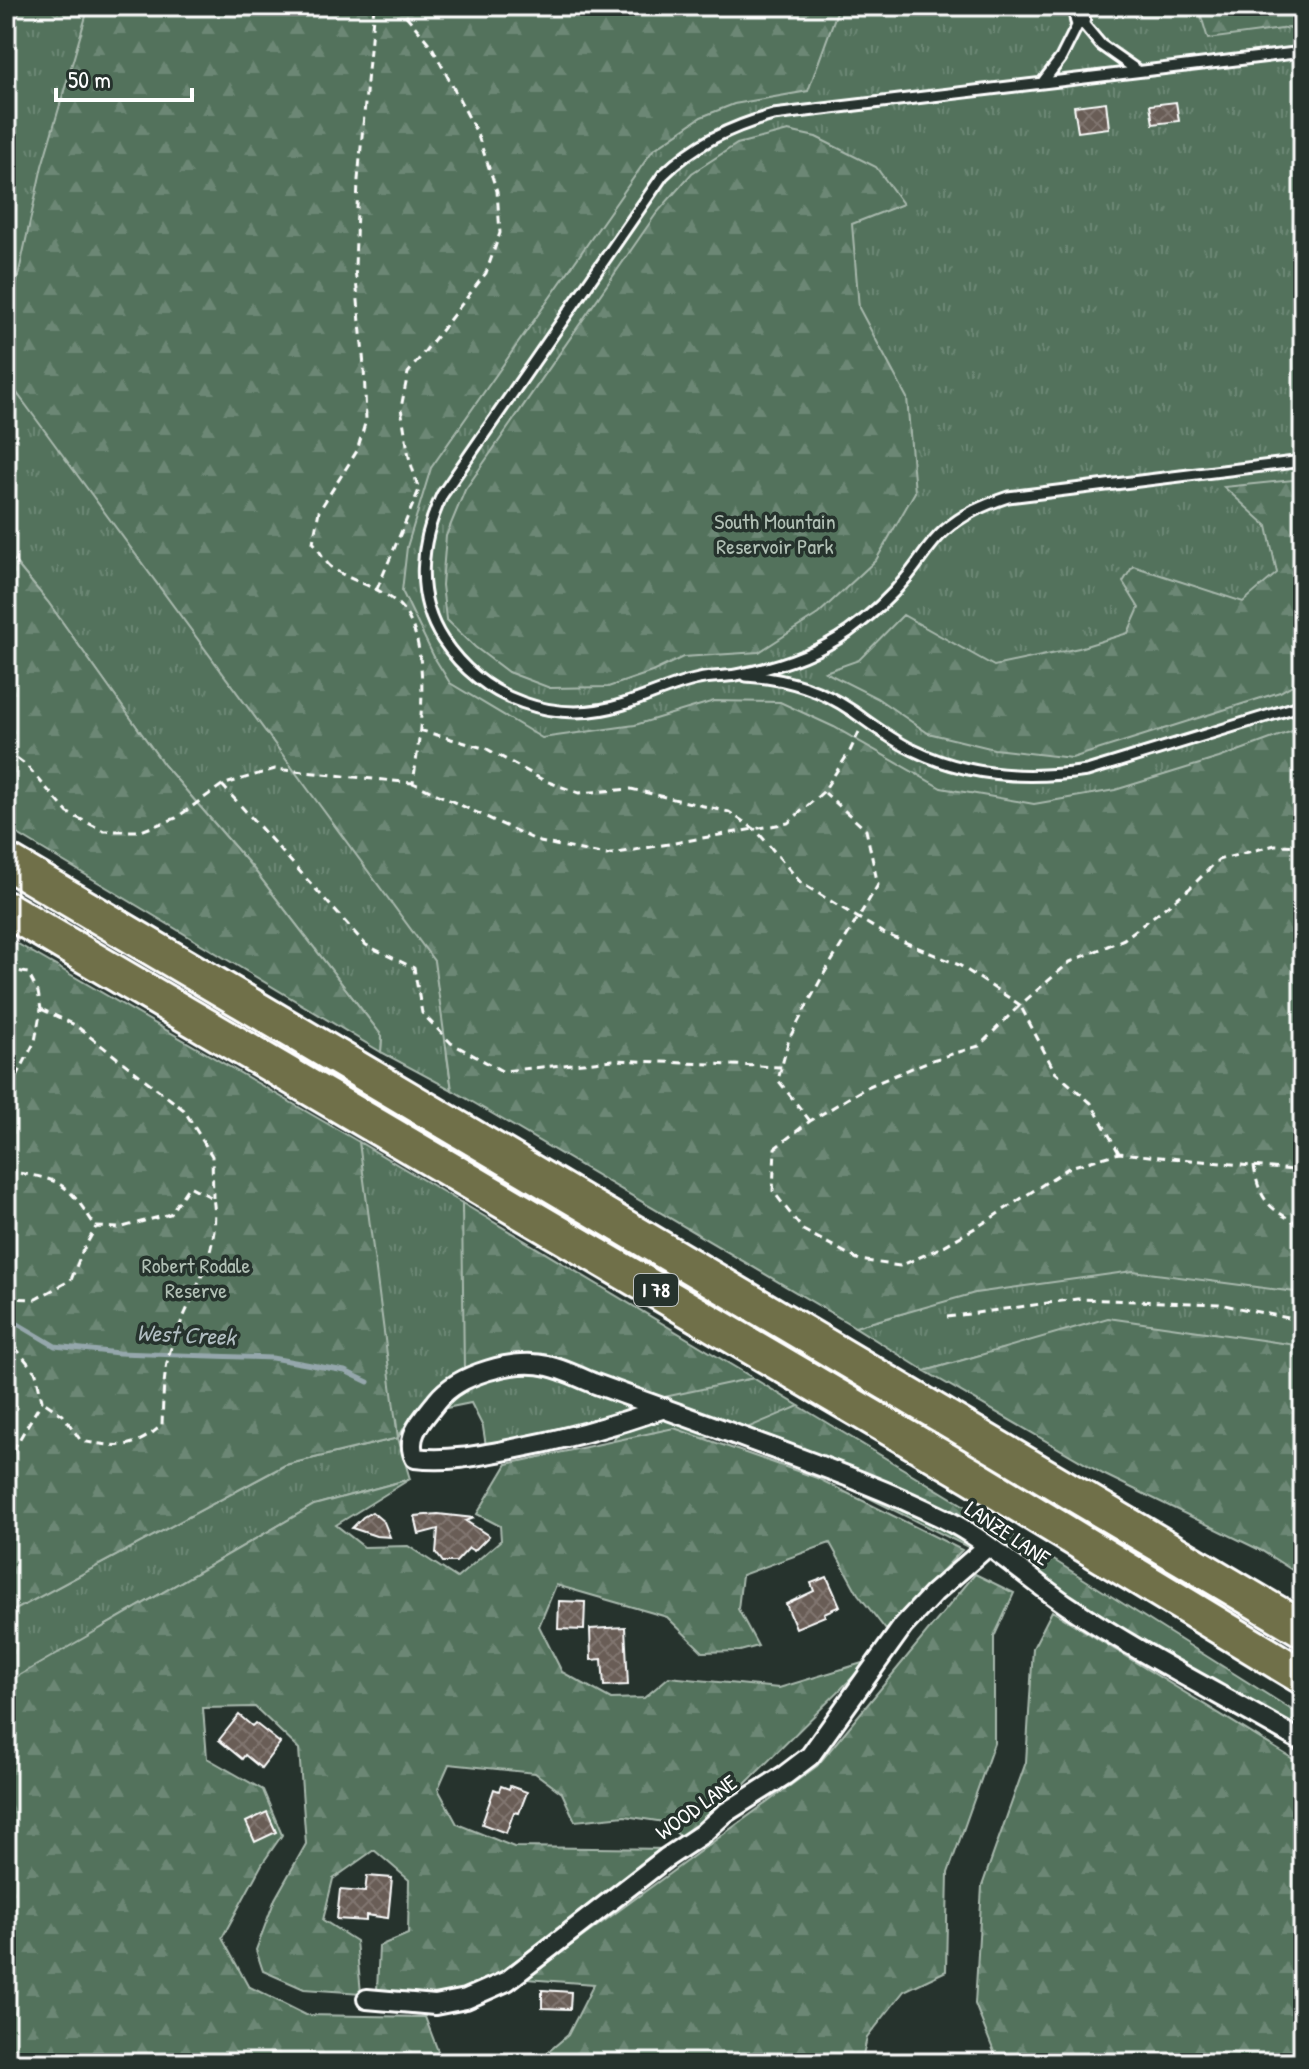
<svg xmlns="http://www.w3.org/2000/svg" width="1309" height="2069" font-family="'Patrick Hand',sans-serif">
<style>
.grass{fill:url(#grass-tufts);stroke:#a8b8ad;stroke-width:2;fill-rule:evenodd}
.forest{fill:url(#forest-firs);stroke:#a8b8ad;stroke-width:2}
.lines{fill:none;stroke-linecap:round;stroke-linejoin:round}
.stream{stroke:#95a7ac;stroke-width:5}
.building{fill:url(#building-cross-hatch);stroke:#fff;stroke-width:2}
.lane-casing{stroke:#fff;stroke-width:15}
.street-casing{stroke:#fff;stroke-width:24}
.highway-casing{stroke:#fff;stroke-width:40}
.path{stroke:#fff;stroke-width:3;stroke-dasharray:8 6;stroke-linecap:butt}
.lane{stroke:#26332d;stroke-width:9}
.street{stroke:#26332d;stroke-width:18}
.highway{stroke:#70704a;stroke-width:34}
.labels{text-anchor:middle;stroke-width:7;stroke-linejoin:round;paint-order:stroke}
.shield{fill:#26332d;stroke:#bec2c0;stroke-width:2}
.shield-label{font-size:20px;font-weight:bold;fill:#fff}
.park-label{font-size:22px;fill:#b1c0b5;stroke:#26332d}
.street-label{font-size:22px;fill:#fff;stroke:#26332d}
.water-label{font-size:24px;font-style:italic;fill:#b0bdc1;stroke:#26332d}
</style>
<defs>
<pattern id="grass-tufts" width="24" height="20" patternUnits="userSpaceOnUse" patternTransform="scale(2)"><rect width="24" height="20" fill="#52725b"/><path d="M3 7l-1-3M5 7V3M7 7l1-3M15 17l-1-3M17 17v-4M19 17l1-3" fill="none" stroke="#6c8774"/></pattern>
<pattern id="forest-firs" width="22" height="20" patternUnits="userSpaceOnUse" patternTransform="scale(2)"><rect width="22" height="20" fill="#52725b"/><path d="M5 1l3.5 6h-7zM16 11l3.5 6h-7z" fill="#6c8774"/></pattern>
<pattern id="building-cross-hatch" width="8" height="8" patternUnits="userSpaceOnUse" patternTransform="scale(2)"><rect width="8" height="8" fill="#695d56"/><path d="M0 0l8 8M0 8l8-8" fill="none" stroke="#80756f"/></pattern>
</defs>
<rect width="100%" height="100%" fill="#26332d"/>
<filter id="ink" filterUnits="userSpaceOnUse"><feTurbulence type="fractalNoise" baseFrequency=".0125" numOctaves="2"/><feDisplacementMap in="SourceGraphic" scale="16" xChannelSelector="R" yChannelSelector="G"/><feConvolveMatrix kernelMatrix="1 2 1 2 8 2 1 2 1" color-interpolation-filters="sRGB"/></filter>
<g filter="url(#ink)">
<path class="grass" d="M 6,6 L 1303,6 L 1303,1495 L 980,1355 L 925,1371 L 855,1327 L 904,1313 L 447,1056 L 452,1090 L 381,1052 L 382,1036 L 252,867 L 164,765 L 48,602 L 6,551 L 6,378 L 26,405 L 6,337 Z
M 6,943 L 360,1151 L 359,1142 L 462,1203 L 462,1213 L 746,1380 L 753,1378 L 799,1406 L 795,1408 L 998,1528 L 980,1553 L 819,1473 L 720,1435 L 606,1459 L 625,1414 L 620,1419 L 486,1446 L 483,1427 L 471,1403 L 412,1415 L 398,1438 L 410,1479 L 314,1505 L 106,1625 L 6,1697 ZM 643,1367 L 629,1404 L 574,1382 ZM 396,1419 L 398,1438 L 285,1465 L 52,1590 L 299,1439 Z"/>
<path class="forest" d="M 89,6 L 839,6 L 808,91 L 734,104 L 701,117 L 653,150 L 431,468 L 407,547 L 402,591 L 434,657 L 450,683 L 542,738 L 635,725 L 714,701 L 780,702 L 834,727 L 941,788 L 1034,804 L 1115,790 L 1219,758 L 1303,727 L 1303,1293 L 1133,1271 L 975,1293 L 855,1327 L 452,1090 L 434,961 L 6,378 L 6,332 L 42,166 Z
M 1198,6 L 1303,6 L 1303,15 L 1297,27 L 1208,39 Z
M 788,131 L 816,137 L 876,167 L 903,204 L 852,224 L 859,308 L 907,398 L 915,492 L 876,560 L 818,614 L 759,652 L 683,657 L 652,672 L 608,687 L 550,688 L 508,672 L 475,647 L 446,619 L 442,585 L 446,536 L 465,490 L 656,214 L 692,173 L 737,144 Z
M 1303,479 L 1303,679 L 1280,692 L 1072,758 L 994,749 L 928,733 L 877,698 L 825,672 L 859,660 L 903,615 L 994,666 L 1079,648 L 1128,633 L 1139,608 L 1123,582 L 1133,566 L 1243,602 L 1277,573 L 1267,526 L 1224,487 Z
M 6,551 L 48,602 L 164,765 L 252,867 L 382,1036 L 381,1052 L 6,827 Z
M 6,937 L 359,1142 L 398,1438 L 285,1465 L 6,1615 Z
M 462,1203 L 753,1378 L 660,1398 L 568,1363 L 522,1354 L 464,1372 Z
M 1108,1318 L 1303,1346 L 1303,1577 L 1262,1551 L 1103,1474 L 925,1371 Z
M 799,1406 L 1041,1552 L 1303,1717 L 1303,1735 L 1091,1614 L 1015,1557 L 740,1431 Z
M 674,1428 L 817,1478 L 962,1550 L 886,1630 L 858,1594 L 830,1543 L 742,1575 L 738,1609 L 758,1646 L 740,1651 L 703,1652 L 667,1617 L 556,1585 L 539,1626 L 562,1672 L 611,1699 L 644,1698 L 669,1677 L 779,1688 L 869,1661 L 727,1802 L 682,1838 L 664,1822 L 625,1816 L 575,1821 L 562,1793 L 535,1773 L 449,1764 L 438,1789 L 457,1824 L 514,1847 L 670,1849 L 486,1982 L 439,1996 L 377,1991 L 379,1946 L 408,1934 L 409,1880 L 374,1850 L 333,1879 L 323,1920 L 356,1941 L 361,1993 L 304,1989 L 263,1971 L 256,1950 L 275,1899 L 306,1844 L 299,1749 L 255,1707 L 203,1708 L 207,1758 L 263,1790 L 282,1835 L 262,1864 L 222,1938 L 248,1986 L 306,2015 L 425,2017 L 441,2059 L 433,2063 L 6,2063 L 6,1683 L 314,1505 L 410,1479 L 336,1525 L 364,1547 L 408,1546 L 457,1578 L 501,1540 L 500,1526 L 477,1514 L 507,1464 Z
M 975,1574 L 1014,1593 L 994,1637 L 994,1743 L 948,1873 L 946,1971 L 904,1991 L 867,2038 L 861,2063 L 535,2063 L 568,2035 L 594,1984 L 525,1979 L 817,1766 Z
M 1052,1611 L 1303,1765 L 1303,2063 L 996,2063 L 996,2057 L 975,2004 L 982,1886 L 1026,1762 L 1033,1648 Z"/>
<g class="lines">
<path class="stream" d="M 6,1317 L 55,1346 L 118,1353 L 272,1358 L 345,1371 L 368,1382"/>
</g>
<path class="building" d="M 1106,102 L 1109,128 L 1078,132 L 1074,106 Z
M 1176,102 L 1179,121 L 1153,124 L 1150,105 Z
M 372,1512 L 384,1522 L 390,1537 L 376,1536 L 352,1528 L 363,1517 Z
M 438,1514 L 474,1518 L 466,1521 L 489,1536 L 474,1551 L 469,1548 L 456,1562 L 443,1562 L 436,1553 L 438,1529 L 419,1534 L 415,1516 Z
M 827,1577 L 840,1606 L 824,1613 L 825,1616 L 796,1628 L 786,1604 L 814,1591 L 811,1583 Z
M 559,1601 L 585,1602 L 584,1630 L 558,1629 Z
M 625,1627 L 628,1685 L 604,1686 L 602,1659 L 591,1660 L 590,1629 Z
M 239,1715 L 252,1726 L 255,1723 L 280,1743 L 261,1768 L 245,1755 L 242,1759 L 219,1740 Z
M 501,1786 L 509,1789 L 510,1786 L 527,1792 L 519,1813 L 514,1812 L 506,1833 L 482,1824 L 494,1789 L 499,1791 Z
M 267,1812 L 276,1832 L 255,1842 L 246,1822 Z
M 367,1876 L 392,1878 L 388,1918 L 366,1915 L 366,1921 L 337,1919 L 340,1890 L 365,1892 Z
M 542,1990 L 571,1992 L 570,2009 L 542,2008 Z"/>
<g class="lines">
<defs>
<path id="lane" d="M 1303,52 L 773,115 C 729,127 695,144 663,175 L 442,495 C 420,541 414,596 443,640 C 483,700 556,726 624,704 C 650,696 673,684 699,679 C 711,676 724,677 736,675 C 775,668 816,654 848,632 C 870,616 889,599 906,578 C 919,563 929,544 944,531 C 963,514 984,505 1008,497 L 1303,461
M 1042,83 L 1061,58 L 1080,20 L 1101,45 L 1138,71
M 746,676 C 783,678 820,689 851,710 C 871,724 890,739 913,750 C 968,777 1027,780 1087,771 L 1303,705"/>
<path id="street" d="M 1078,6 L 1080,20
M 665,1408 C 613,1426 562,1440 508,1450 C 477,1456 446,1462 415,1458 C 404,1436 424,1418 437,1401 C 458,1374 515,1358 548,1366 C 563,1369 578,1377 593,1383 C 635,1398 677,1413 718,1428 C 794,1457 871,1482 943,1518 C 989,1541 1026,1577 1067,1605 C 1143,1656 1224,1696 1303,1742
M 367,1999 L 435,2005 L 466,1999 L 507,1981 L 666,1858 L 702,1834 L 725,1813 L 785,1775 L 810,1756 L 903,1626 L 934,1593 L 988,1546"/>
<path id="highway" d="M 6,861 L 1303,1629
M 6,909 L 972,1476 L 1303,1677"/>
</defs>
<use href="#lane" class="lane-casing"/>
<use href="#street" class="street-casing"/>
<use href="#highway" class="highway-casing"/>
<path class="path" d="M 374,6 L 358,180 L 355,268 L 364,366 L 366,420 L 357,451 L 319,511 L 313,542 C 319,549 324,561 331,567 C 351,582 378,586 397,603 C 435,637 420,737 413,783 L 540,842 L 606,855 L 788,823 L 823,792 L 850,751 L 859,732
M 377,589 L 419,490 L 409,457 L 401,408 L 408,373 L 486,273 L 500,233 L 497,191 L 477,133 L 432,47 L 398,6
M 419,730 L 487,749 L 543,780 L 579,793 L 631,789 L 729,812 L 756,830 L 801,883 L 883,933 L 959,965 L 1020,1005 L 1070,962 L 1124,939 L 1189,889 L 1218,860 L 1275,845 L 1303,846
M 6,750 L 26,765 L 68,813 L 104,831 L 141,831 L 176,818 L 222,785 L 275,769 L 413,783
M 222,785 L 366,945 L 414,968 L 422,1013 L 451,1043 L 502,1071 L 613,1060 L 782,1067
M 6,969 L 28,973 L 38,992 L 41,1009 L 35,1041 L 13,1084 L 6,1117
M 41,1009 L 75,1025 L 184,1110 L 212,1156 L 213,1198
M 810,1121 L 778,1080 L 789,1039 L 822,977 L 878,885 L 866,830 L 825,793
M 1119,1153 L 1091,1103 L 1055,1072 L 1020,1005 L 979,1046 L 929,1061 L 867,1087 L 810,1121 L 775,1148 L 773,1191 L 803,1230 L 859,1260 L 900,1266 L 942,1247 L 982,1224 L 1070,1167 L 1119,1153 L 1303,1171
M 1254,1166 C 1259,1202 1272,1211 1303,1226
M 6,1171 C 62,1180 64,1179 96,1227 L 119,1228 L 170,1214 L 189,1186 L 213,1198 C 223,1254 187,1299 170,1351 C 163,1374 163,1401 162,1425 C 133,1451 117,1447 81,1441 L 63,1415 L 42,1401
M 6,1298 L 36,1299 L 71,1280 L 82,1252 L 96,1227
M 947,1317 L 1077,1299 L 1219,1304 L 1303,1321
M 6,1336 L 36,1373 L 42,1401 L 6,1462
M 6,1618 L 9,1635 L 6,1645"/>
<use href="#lane" class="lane"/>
<use href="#street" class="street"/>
<use href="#highway" class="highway"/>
</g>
</g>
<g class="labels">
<rect class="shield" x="634" y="1274" width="44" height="32" rx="6"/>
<g class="shield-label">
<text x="656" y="1297">I 78</text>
</g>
<g class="park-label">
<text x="775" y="529">South Mountain<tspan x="775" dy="25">Reservoir Park</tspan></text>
<text x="196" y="1273">Robert Rodale<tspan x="196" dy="25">Reserve</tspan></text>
</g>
<g class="street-label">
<text transform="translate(1008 1533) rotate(34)" y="8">LANZE LANE</text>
<text transform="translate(696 1807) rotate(-36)" y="8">WOOD LANE</text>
</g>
<g class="water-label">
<text transform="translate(186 1335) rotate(3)" y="8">West Creek</text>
</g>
</g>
<rect width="1309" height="2069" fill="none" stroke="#26332d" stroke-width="32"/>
<rect x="16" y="16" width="1277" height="2037" fill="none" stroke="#fff" stroke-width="3" filter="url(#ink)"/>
<path d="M56 88v12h136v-12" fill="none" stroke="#ffffff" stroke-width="4"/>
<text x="68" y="88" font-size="24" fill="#ffffff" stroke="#26332d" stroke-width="6" paint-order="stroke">50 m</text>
</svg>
